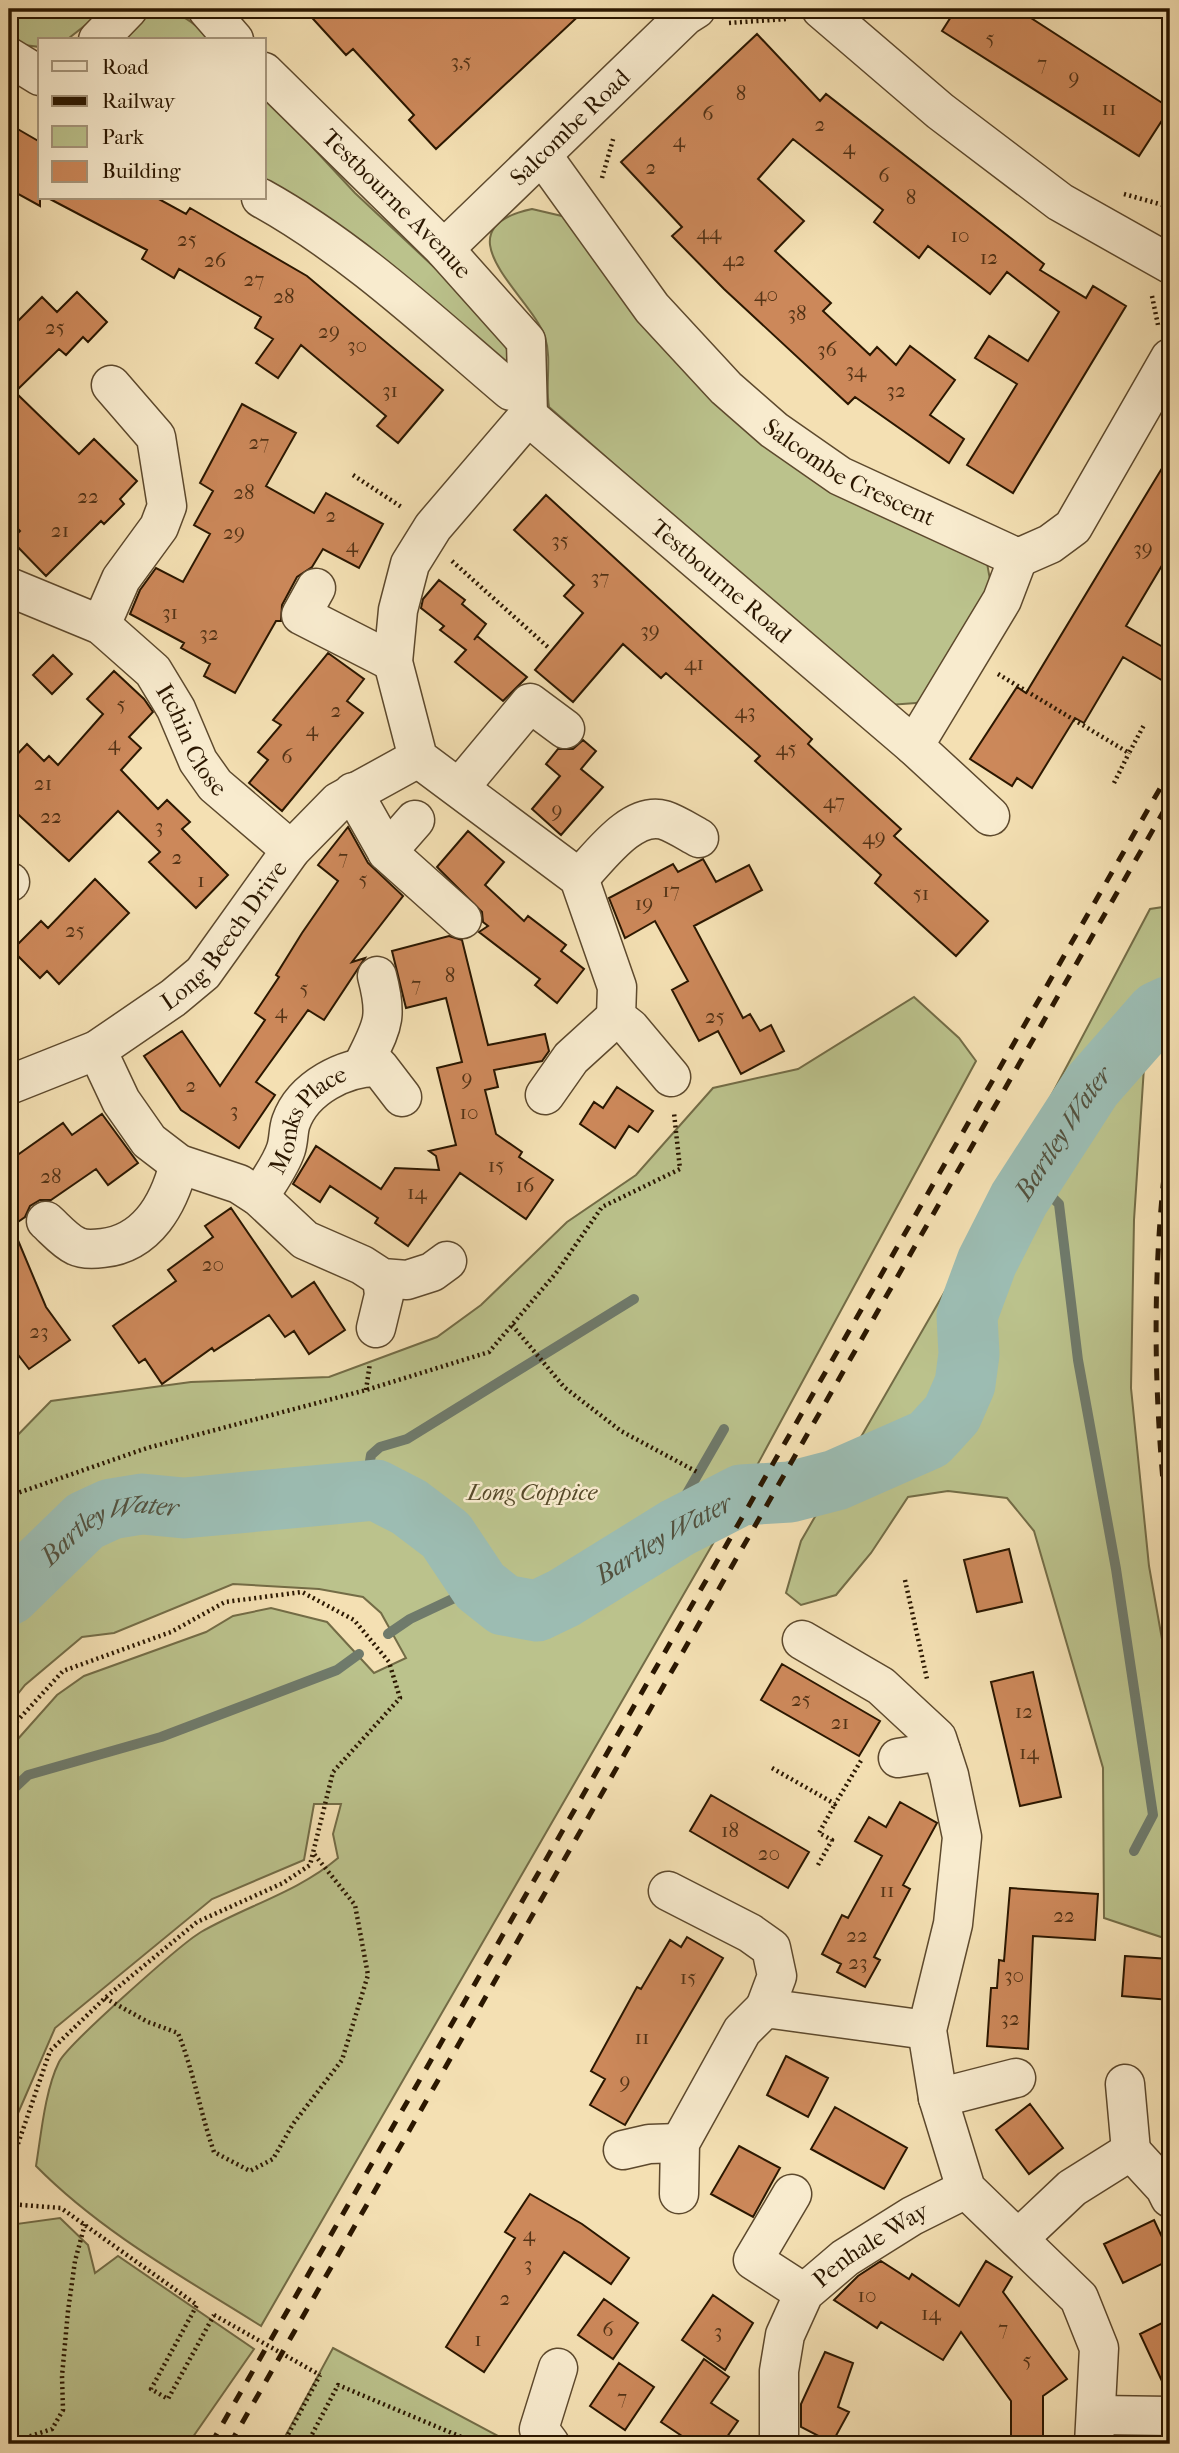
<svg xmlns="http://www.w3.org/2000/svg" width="1179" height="2453" font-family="'IM FELL French Canon',serif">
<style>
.green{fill:#bbc28c;stroke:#736c46;stroke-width:2}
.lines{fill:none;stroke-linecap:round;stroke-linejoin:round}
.stream{stroke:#6f7a6b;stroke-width:10}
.river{stroke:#9cbcb2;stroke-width:61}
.building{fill:#cc885a;stroke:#2b1700;stroke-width:2}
.minor-casing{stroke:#5d492d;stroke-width:41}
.path{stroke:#2b1700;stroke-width:4.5;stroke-dasharray:2 3.5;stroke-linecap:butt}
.minor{stroke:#f8ebce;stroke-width:38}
.rail{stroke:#2b1700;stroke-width:5;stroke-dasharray:12 12;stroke-linecap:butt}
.path-bridge{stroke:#2b1700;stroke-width:4.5;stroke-dasharray:2 3.5;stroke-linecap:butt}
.labels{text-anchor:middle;stroke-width:5;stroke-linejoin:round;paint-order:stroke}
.number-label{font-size:21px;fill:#533316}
.street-label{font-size:24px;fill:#2b1700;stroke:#f8ebce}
.park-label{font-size:24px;font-style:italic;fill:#564a2a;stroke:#f8ebce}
.water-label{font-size:26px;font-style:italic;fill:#53513e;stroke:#f8ebce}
</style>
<rect width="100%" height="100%" fill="#f4e0b3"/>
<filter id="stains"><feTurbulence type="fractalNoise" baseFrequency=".00286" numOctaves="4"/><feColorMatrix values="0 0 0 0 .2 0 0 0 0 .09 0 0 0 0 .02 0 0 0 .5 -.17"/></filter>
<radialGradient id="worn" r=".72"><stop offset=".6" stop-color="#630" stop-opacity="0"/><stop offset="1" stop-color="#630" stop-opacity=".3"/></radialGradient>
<path class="green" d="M 9,9 L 106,9 L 69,38 L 40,40 L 40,47 L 24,45 L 9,36 Z
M 154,10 C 180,10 194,23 212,40 L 111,40 L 143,13 Z
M 264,95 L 355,193 L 499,328 L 514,369 L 264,185 Z
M 532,209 L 566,217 L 646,324 L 987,563 L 991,585 L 925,698 L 916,703 L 889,705 L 549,407 C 545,383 552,360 545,337 C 532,297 436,229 532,209 Z
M 1170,906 L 1170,953 L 1144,1067 L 1134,1220 L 1131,1388 L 1149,1566 L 1170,1684 L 1170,1940 L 1104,1918 L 1103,1768 L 1034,1531 L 1007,1498 L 948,1491 L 908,1497 L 871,1553 L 836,1595 L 801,1605 L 786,1593 L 801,1541 L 978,1234 L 1150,909 Z
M 914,997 L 959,1038 L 976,1061 L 741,1495 L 261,2326 C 183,2277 101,2232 36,2166 C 41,2135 45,2090 59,2062 C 68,2044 181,1944 201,1932 C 246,1906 298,1892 338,1858 L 333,1834 L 341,1804 L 314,1804 L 304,1860 L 212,1899 L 55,2028 L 9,2134 L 9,1749 L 57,1695 L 84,1676 L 206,1632 L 233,1616 L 271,1608 L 327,1622 L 374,1673 L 406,1658 L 381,1613 L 363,1597 L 319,1589 L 233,1584 L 114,1633 L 82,1637 L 25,1685 L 9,1705 L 9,1444 L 51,1401 L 191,1382 L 329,1377 L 437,1337 L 481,1305 L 567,1222 L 636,1175 L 713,1088 L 798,1069 Z
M 60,2218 L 88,2245 L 95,2273 L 118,2256 L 254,2349 L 188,2444 L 9,2444 L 9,2225 Z
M 333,2348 L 513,2444 L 281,2444 Z"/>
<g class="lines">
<path class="stream" d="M 1033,1178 L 1059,1204 L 1078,1360 L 1116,1569 L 1153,1815 L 1134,1851
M 365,1491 L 371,1455 L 380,1447 L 407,1439 L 634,1299
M 692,1521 L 686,1495 L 724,1429
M 388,1634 L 410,1619 L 480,1586
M 9,1793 L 28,1775 L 161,1737 L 337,1670 L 359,1654"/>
<path class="river" id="s1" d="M 9,1595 L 85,1521 L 111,1509 L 142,1504 L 184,1508 L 376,1490 L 409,1507 L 446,1535 L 480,1586 L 504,1605 L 537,1611 L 564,1598 L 677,1528 L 741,1495 L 790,1492 L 836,1480 L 929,1439 L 952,1414 L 965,1384 L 969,1354 L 967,1316 L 987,1262 L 1019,1199 L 1092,1086 L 1157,1012 L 1170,1006"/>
</g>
<path class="building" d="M 304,9 L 586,9 L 436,149 L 409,120 L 414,115 L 353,49 L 346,55 Z
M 956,9 L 1017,9 L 1170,108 L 1139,156 L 942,31 Z
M 757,34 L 820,101 L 826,94 L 1044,264 L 1040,270 L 1086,298 L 1093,286 L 1126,306 L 1013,493 L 967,465 L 1017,384 L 975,358 L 989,336 L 1028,361 L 1059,312 L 1007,272 L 990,294 L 928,246 L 919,258 L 874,222 L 883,210 L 793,139 L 758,179 L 804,221 L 775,251 L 831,303 L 823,311 L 870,355 L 877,347 L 896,365 L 910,346 L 955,380 L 930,415 L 964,439 L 949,463 L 855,397 L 848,404 L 724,289 L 672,236 L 682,227 L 621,162 Z
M 9,124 L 40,142 L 40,206 L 9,189 Z
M 48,198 L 157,198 L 186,214 L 190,208 L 307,276 L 443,390 L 398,443 L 377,426 L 386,416 L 301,345 L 278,378 L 256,363 L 273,339 L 255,328 L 261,317 L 179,269 L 174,278 L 142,259 L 147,250 Z
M 77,292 L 107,322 L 88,342 L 83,337 L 66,355 L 59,349 L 15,392 L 79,454 L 94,439 L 137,481 L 120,499 L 124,504 L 104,524 L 101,521 L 46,576 L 11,540 L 20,531 L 9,520 L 9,330 L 42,297 L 57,312 Z
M 242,404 L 296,433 L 266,486 L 314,513 L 326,493 L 383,524 L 359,568 L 323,549 L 312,567 L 297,577 L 282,605 L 281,621 L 276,621 L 235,693 L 204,676 L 210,664 L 181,648 L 184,643 L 130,614 L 140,590 L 156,568 L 183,582 L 210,534 L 194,525 L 213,491 L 200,483 Z
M 1170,455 L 1170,552 L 1126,626 L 1170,651 L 1170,685 L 1123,657 L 1084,723 L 1075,718 L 1032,788 L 1017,778 L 1012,786 L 970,759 L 1017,687 L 1026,693 Z
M 546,495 L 812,739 L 808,744 L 901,829 L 894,836 L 988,921 L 956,956 L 875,883 L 881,875 L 755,761 L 760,756 L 666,673 L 661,678 L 623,644 L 573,702 L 535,670 L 583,613 L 564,596 L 574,585 L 514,530 Z
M 439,580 L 465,600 L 462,604 L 486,624 L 474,640 L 477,636 L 527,677 L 503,701 L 455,662 L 466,650 L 440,630 L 444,626 L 421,608 L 423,599 Z
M 328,653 L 364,679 L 347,701 L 363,713 L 282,811 L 249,783 L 268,760 L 258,752 L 281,725 L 273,720 Z
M 53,655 L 72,674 L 52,694 L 33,675 Z
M 114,671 L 144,699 L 153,712 L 129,737 L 141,748 L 121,770 L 158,809 L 167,800 L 190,822 L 182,829 L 228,875 L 196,908 L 149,862 L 160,852 L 118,811 L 69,861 L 9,806 L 9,763 L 27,744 L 44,761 L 49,756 L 58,765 L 103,714 L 87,699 Z
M 583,740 L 596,751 L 581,769 L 603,787 L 561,835 L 532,809 L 560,776 L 546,764 L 558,749 L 573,749 Z
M 348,827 L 368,863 L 403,896 L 352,962 L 365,958 L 324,1020 L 308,1010 L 256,1082 L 275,1095 L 239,1148 L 181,1110 L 144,1056 L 182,1031 L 220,1086 L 265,1020 L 255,1013 L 279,977 L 276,975 L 302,933 L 338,881 L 318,865 Z
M 468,831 L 504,862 L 485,885 L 524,921 L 528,916 L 566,945 L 561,951 L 584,969 L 557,1003 L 535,985 L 540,979 L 479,932 L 488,926 L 483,922 L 482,912 L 437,867 Z
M 703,859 L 716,882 L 749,865 L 762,890 L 694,926 L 743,1018 L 750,1014 L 760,1031 L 771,1025 L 784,1051 L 741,1074 L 718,1031 L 699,1041 L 672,990 L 688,981 L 655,921 L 625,938 L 609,898 L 673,864 L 678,872 Z
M 95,879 L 129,913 L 59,984 L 47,971 L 40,978 L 12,950 L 41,921 L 48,928 Z
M 449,936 L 462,940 L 488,1045 L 545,1034 L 549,1051 L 542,1061 L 494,1070 L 498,1087 L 485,1090 L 496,1134 L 522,1152 L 519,1157 L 553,1180 L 526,1219 L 460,1173 L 408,1246 L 375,1223 L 378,1218 L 330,1186 L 320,1202 L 293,1184 L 316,1146 L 381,1189 L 395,1168 L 439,1170 L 436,1156 L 429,1151 L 456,1145 L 437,1068 L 462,1062 L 446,998 L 406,1008 L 392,951 Z
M 617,1087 L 653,1111 L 638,1132 L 629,1126 L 615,1148 L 580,1124 L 594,1102 L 603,1108 Z
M 102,1114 L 138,1163 L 108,1185 L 96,1169 L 51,1200 L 40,1200 L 30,1206 L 25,1217 L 12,1226 L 46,1307 L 70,1340 L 29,1369 L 9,1343 L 9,1161 L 63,1123 L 72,1135 Z
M 231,1208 L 292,1297 L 314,1282 L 345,1330 L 309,1354 L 294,1331 L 285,1337 L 269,1315 L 214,1351 L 212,1348 L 162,1384 L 145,1359 L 139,1363 L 113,1326 L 176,1281 L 168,1270 L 213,1237 L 205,1226 Z
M 1009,1549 L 1022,1602 L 977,1612 L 964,1560 Z
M 782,1664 L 880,1721 L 859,1756 L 761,1700 Z
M 1033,1672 L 1061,1797 L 1020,1806 L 991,1682 Z
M 711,1795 L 809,1852 L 788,1888 L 690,1831 Z
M 900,1802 L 937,1823 L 903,1885 L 910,1889 L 874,1957 L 880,1960 L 865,1987 L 837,1972 L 841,1964 L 822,1954 L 842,1915 L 848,1918 L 882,1856 L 855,1841 L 869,1817 L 886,1827 Z
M 1010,1888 L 1098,1894 L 1095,1940 L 1033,1936 L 1028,2049 L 987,2046 L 991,1988 L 997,1988 L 999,1960 L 1004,1961 Z
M 687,1937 L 723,1958 L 625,2125 L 590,2105 L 605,2079 L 591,2071 L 637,1987 L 641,1989 L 670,1940 L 681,1947 Z
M 1125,1956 L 1170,1959 L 1170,2000 L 1122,1996 Z
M 786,2056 L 828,2078 L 808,2117 L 767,2095 Z
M 1030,2104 L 1063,2148 L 1029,2174 L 996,2130 Z
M 835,2107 L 907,2148 L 884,2189 L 811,2149 Z
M 739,2146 L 780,2168 L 753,2217 L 711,2194 Z
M 530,2194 L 582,2224 L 629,2258 L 611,2284 L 564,2252 L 484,2372 L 446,2347 L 515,2238 L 505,2232 Z
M 1154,2220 L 1170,2254 L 1170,2260 L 1123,2283 L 1104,2244 Z
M 881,2261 L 909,2279 L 912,2274 L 959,2306 L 986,2261 L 1012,2277 L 1003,2292 L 1067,2379 L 1043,2396 L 1043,2444 L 1011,2444 L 1011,2401 L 961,2332 L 943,2360 L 881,2322 L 877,2328 L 834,2300 L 858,2276 Z
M 713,2295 L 753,2323 L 725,2370 L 682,2340 Z
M 604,2299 L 638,2323 L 613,2359 L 578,2335 Z
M 1170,2319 L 1170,2394 L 1168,2394 L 1140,2334 Z
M 825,2352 L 853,2363 L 838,2407 L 849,2412 L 832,2443 L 801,2427 L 801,2404 Z
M 704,2359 L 729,2377 L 711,2403 L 738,2421 L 722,2444 L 694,2444 L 661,2422 Z
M 619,2363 L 654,2387 L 625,2430 L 590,2406 Z"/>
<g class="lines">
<defs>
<g id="minor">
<path d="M 207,9 L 234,40"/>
<path d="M 821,9 L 940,111 L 1060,202 L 1170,264"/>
<path d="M 98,40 L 128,9"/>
<path d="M 9,57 L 40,76"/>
<path id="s2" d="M 264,72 L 444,249 L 526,341 L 528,416 L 433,527 L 410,564 L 398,610 L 393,662 L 418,758 L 579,878 L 617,987 L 616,1017 L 630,1028 L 671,1077"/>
<path id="s3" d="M 542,155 L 652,308 L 726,388 L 774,430 L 840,476 L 1018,558 L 1050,544 L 1073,527 L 1170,358"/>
<path d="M 261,198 C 353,249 431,323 511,391"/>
<path id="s4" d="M 444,249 L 685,16 L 696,9"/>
<path id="s5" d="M 528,416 L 914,746 L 990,816"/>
<path id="s6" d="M 9,587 L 101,625 L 153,671 L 176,709 L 198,761 L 215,785 L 291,850"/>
<path d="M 316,588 L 301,615 L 393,662"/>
<path d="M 101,625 L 121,579 L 159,527 L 167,506 L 156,437 L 111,385"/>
<path d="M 914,746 L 1002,600 L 1018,558"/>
<path d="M 460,787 L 530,703 L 565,729"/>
<path d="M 353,792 L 387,852 L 462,919"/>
<path d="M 387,852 L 415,820"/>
<path d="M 579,878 C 599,858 631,811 664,820 C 676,824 688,832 699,838"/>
<path d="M 9,882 L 10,882"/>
<path d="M 97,1050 L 121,1101 L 149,1141 L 179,1164 L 239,1184 L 259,1197 L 305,1240 L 362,1265 L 382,1278 L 407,1280 L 432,1272 L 447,1261"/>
<path d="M 362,1067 C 381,1027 389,1021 377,976"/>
<path id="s7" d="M 9,1085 L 97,1050 L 173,998 L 203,973 L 291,850 L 338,802 L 418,758"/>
<path d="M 545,1095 L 571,1058 L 616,1017"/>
<path id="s8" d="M 259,1197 C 268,1182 281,1165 286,1149 C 289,1140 288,1130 291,1122 C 303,1088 345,1066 379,1067 L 402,1097"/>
<path d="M 46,1221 C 55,1229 65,1241 76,1246 C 84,1250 95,1249 103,1248 C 148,1243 169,1203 179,1164"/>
<path d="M 376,1328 L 384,1295 L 382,1278"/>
<path d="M 802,1640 L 881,1686 L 937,1738 L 949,1775 L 962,1837 L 953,1924 L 927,2030 L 938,2098 L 966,2189 L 1079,2298 L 1099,2348 L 1094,2444"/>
<path d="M 898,1758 L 941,1751"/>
<path d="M 668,1891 L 750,1933 L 771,1948 L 777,1976 L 765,2008"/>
<path d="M 938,2098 L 1016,2078"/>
<path d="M 623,2150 L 649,2144 L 680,2143"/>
<path d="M 1131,2151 L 1165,2188 L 1170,2198"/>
<path d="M 679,2194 L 680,2143 L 742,2031 L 765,2008 L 927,2030"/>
<path d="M 792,2194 L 753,2260 L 804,2293"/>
<path d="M 1018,2239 L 1072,2188 L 1131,2151 L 1125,2084"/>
<path d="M 1098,2415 L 1170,2416"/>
<path d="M 550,2444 L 539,2429 L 558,2368"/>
<path id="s9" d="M 779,2444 L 779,2371 L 785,2335 L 804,2293 L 845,2258 L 912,2216 L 966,2189"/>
</g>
</defs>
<use href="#minor" class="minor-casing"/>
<path class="path" d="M 729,23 L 786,19
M 602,178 L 614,136
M 1124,194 L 1170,207
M 1152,296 L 1158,325
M 353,475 L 403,508
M 452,561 L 550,649
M 998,674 L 1129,753 L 1144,725
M 1114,783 L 1129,753
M 512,1325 L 564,1387 L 621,1431 L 699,1473
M 366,1390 L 370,1363
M 9,1496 L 147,1448 L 366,1390 L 489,1352 L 556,1273 L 602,1207 L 680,1169 L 674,1113
M 905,1580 L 927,1679
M 9,1730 L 63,1671 L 171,1632 L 225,1602 L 302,1592 L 354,1620 L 389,1662 L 400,1698 L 333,1772 L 310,1865 L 283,1883 L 197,1922 L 105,1998 L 50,2051 L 9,2170
M 772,1768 L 835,1804 L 862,1759
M 818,1865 L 832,1840 L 819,1833 L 835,1804
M 105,1998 L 148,2022 L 178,2033 C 194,2072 200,2112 214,2152 L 250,2171 L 273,2159 L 293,2124 L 342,2060 L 368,1975 L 355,1905 L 314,1854
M 9,2204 L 61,2208 L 197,2305 L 151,2389 L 168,2399 L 214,2315
M 9,2443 L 52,2429 L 63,2410 L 62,2376 L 68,2311 L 75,2261 L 85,2224
M 283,2444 L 320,2375
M 307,2444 L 338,2385 L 478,2444"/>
<use href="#minor" class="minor"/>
<path class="rail" d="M 1170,1129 C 1150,1268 1153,1408 1170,1547
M 211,2444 L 1170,771
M 230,2444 L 1170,800"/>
<path class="path-bridge" d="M 214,2315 L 320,2375"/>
</g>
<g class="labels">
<g class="number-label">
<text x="990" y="45">5</text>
<text x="461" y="68">3,5</text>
<text x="1042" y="70">7</text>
<text x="1074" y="84">9</text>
<text x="741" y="100">8</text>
<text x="1109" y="115">11</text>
<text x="708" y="120">6</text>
<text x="820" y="131">2</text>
<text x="679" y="147">4</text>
<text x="849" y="154">4</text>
<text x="651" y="174">2</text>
<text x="884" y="182">6</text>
<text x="911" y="204">8</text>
<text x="709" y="239">44</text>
<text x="960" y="242">10</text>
<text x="187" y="246">25</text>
<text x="989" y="264">12</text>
<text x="734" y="266">42</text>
<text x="215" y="267">26</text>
<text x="254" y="286">27</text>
<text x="766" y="301">40</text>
<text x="284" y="303">28</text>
<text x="797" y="320">38</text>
<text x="55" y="334">25</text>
<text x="329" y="338">29</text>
<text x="357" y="352">30</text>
<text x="827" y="356">36</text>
<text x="856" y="377">34</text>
<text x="390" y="397">31</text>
<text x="896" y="397">32</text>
<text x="259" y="449">27</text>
<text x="244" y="499">28</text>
<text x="88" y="503">22</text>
<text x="331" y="522">2</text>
<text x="60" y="537">21</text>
<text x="234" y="539">29</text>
<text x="560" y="547">35</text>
<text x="352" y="552">4</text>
<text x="1143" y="555">39</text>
<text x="600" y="584">37</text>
<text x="170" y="619">31</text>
<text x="650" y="637">39</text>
<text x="209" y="640">32</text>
<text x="694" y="670">41</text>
<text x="121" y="711">5</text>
<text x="336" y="717">2</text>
<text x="745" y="718">43</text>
<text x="312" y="736">4</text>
<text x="114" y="750">4</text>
<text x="786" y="755">45</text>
<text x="287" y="763">6</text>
<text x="43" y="790">21</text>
<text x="834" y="808">47</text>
<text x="557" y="817">9</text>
<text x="51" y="823">22</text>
<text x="159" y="833">3</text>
<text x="874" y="844">49</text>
<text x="177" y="864">2</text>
<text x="343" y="864">7</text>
<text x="363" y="886">5</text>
<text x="201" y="887">1</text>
<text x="671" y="897">17</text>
<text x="921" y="900">51</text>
<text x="644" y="910">19</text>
<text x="75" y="937">25</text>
<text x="450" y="982">8</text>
<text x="416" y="991">7</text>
<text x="304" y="995">5</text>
<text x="281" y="1018">4</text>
<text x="715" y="1023">25</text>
<text x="467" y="1085">9</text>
<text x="191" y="1092">2</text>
<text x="234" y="1117">3</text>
<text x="469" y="1119">10</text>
<text x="496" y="1172">15</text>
<text x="51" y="1183">28</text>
<text x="525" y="1192">16</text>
<text x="417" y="1199">14</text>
<text x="213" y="1271">20</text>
<text x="39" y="1338">23</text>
<text x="801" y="1706">25</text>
<text x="1024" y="1718">12</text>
<text x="840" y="1729">21</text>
<text x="1029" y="1759">14</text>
<text x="730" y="1837">18</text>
<text x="769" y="1860">20</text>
<text x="887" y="1897">11</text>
<text x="1064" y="1922">22</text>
<text x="857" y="1942">22</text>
<text x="858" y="1969">23</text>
<text x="1014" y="1982">30</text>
<text x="688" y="1984">15</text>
<text x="1010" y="2025">32</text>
<text x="642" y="2044">11</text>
<text x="625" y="2088">9</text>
<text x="529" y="2241">4</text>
<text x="528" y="2271">3</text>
<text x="867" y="2302">10</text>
<text x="505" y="2305">2</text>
<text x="931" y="2320">14</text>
<text x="1003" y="2335">7</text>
<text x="608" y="2336">6</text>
<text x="718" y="2338">3</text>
<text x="478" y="2346">1</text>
<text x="1027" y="2367">5</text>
<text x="622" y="2404">7</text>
</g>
<g class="street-label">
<text dy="8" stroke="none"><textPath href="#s4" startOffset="175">Salcombe Road</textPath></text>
<text dy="8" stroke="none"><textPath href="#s2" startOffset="187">Testbourne Avenue</textPath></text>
<text dy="8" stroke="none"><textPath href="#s3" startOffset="448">Salcombe Crescent</textPath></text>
<text dy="8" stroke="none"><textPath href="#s5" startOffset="254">Testbourne Road</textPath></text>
<text dy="8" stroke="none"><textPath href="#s6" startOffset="248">Itchin Close</textPath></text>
<text dy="8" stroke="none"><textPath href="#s7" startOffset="268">Long Beech Drive</textPath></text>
<text dy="8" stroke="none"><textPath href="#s8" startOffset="94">Monks Place</textPath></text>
<text dy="8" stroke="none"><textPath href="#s9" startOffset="238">Penhale Way</textPath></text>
</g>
<g class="park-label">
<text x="532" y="1500">Long Coppice</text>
</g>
<g class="water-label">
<text dy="9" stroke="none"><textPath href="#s1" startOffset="1386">Bartley Water</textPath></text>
<text dy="9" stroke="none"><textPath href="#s1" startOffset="126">Bartley Water</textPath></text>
<text dy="9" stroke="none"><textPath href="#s1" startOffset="756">Bartley Water</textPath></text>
</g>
</g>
<rect width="1179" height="2453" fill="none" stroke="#f4e0b3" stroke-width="35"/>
<rect x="10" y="10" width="1158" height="2432" fill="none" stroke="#2b1700" stroke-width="3.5"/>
<rect x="18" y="18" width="1144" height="2418" fill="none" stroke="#2b1700" stroke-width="2"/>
<rect x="38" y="38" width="228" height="161" fill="#f8ebce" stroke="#a6967c" stroke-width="2"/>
<rect x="52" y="61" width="35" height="10" fill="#f8ebce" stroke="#a6967c" stroke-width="2"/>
<text x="102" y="74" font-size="21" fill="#2b1700">Road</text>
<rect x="52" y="96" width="35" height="10" fill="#2b1700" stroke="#a6967c" stroke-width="2"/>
<text x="102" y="108" font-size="21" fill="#2b1700">Railway</text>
<rect x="52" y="126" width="35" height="21" fill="#bbc28c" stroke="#a6967c" stroke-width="2"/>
<text x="102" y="144" font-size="21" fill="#2b1700">Park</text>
<rect x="52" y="161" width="35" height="21" fill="#cc885a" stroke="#a6967c" stroke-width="2"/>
<text x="102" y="178" font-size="21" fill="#2b1700">Building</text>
<rect width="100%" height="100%" filter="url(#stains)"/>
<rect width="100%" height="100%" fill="url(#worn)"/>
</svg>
